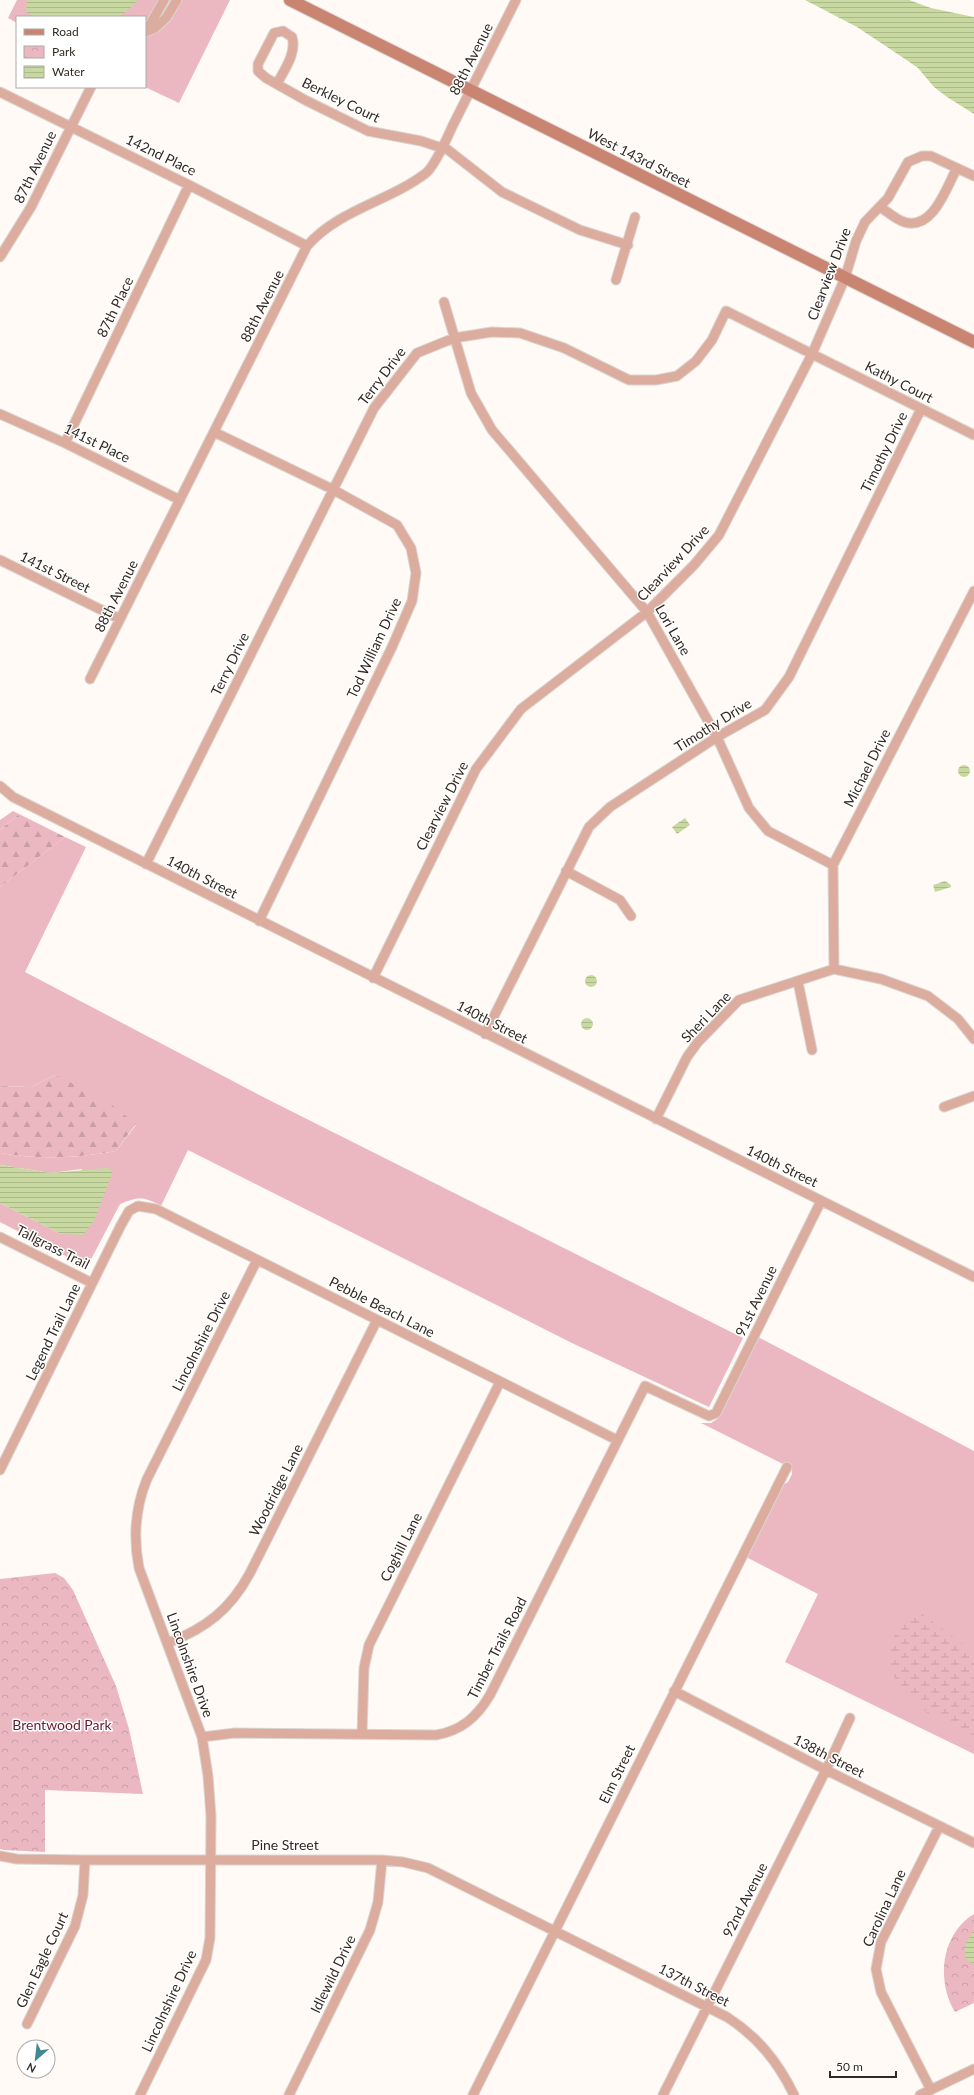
<svg xmlns="http://www.w3.org/2000/svg" width="974" height="2095" font-family="Lato,sans-serif">
<style>
.grass{fill:#ebb8c1}
.forest{fill:url(#forest-firs)}
.wetland{fill:url(#wetland-marsh)}
.park{fill:url(#park-crowns)}
.water{fill:url(#water-rules)}
.lines{fill:none;stroke-linecap:round;stroke-linejoin:round}
.street-casing{stroke:#dad5d0;stroke-width:11}
.secondary-casing{stroke:#dad5d0;stroke-width:14}
.street{stroke:#dcac9f;stroke-width:9}
.secondary{stroke:#ca8472;stroke-width:12}
.labels{text-anchor:middle;stroke-width:3;stroke-linejoin:round;paint-order:stroke}
.street-label{font-size:14px;fill:#322a22;stroke:#fff}
.park-label{font-size:14px;fill:#641c31;stroke:#fff}
</style>
<defs>
<pattern id="forest-firs" width="22" height="20" patternUnits="userSpaceOnUse"><rect width="22" height="20" fill="#ebb8c1"/><path d="M5 1l3.5 6h-7zM16 11l3.5 6h-7z" fill="#ca9ea6"/></pattern>
<pattern id="wetland-marsh" width="20" height="14" patternUnits="userSpaceOnUse"><rect width="20" height="14" fill="#ebb8c1"/><path d="M1 5h8M5 5V1M11 12h8M15 12V8" fill="none" stroke="#ca9ea6"/></pattern>
<pattern id="park-crowns" width="20" height="18" patternUnits="userSpaceOnUse"><rect width="20" height="18" fill="#ebb8c1"/><path d="M2 6a3 3 0 1 1 6 0M12 15a3 3 0 1 1 6 0" fill="none" stroke="#ca9ea6"/></pattern>
<pattern id="water-rules" width="6" height="5" patternUnits="userSpaceOnUse"><rect width="6" height="5" fill="#c8d8a1"/><path d="M0 2.5h6" fill="none" stroke="#acba8a"/></pattern>
</defs>
<rect width="100%" height="100%" fill="#fffaf6"/>
<path class="grass" d="M 17,0 L 230,0 L 179,103 L 145,87 L 145,17 L 17,17 L 17,23 L 8,18 Z
M 13,811 L 19,814 L 0,830 L 0,820 Z
M 65,837 L 86,847 L 25,972 L 269,1100 L 743,1338 L 709,1407 L 574,1344 L 188,1150 L 161,1206 C 143,1196 138,1197 120,1204 L 87,1267 L 0,1222 L 0,1203 L 61,1234 L 82,1169 L 51,1173 L 0,1165 L 0,1153 C 40,1160 76,1158 116,1151 L 136,1125 L 55,1075 L 31,1087 L 0,1086 L 0,887 Z
M 758,1337 L 974,1451 L 974,1754 L 785,1662 L 818,1594 L 746,1557 L 781,1486 L 788,1482 L 792,1474 L 791,1468 L 701,1423 L 711,1423 L 717,1419 Z"/>
<path class="forest" d="M 19,814 L 65,837 L 0,887 L 0,830 Z
M 55,1075 L 106,1100 L 136,1124 L 116,1151 C 76,1158 40,1160 0,1153 L 0,1086 L 31,1087 Z"/>
<path class="wetland" d="M 922,1614 L 970,1649 L 974,1657 L 974,1741 L 964,1730 L 954,1730 L 937,1716 L 927,1713 L 920,1703 L 916,1701 L 897,1683 L 894,1676 L 892,1675 C 890,1666 889,1652 891,1644 C 894,1635 900,1630 899,1620 Z"/>
<path class="park" d="M 55,1573 L 64,1578 L 73,1590 L 116,1686 L 129,1729 L 143,1794 L 45,1790 L 45,1852 L 4,1850 L 0,1849 L 0,1579 Z
M 974,1914 L 974,2003 L 955,2012 C 936,1981 941,1934 974,1914 Z"/>
<path class="water" d="M 27,0 L 137,0 L 134,5 L 119,17 L 35,17 L 26,12 Z
M 805,0 L 909,0 L 931,8 L 974,17 L 974,114 L 947,97 L 934,87 L 918,68 L 905,59 L 857,27 Z
M958 771a6 6 0 1 1 12 0a6 6 0 1 1-12 0Z
M 685,818 L 690,825 L 677,834 L 672,827 Z
M 945,881 L 951,885 L 951,887 L 935,892 L 933,885 Z
M585 981a6 6 0 1 1 12 0a6 6 0 1 1-12 0Z
M581 1024a6 6 0 1 1 12 0a6 6 0 1 1-12 0Z
M 0,1165 L 51,1173 L 107,1168 L 113,1171 L 94,1221 L 83,1235 L 61,1234 L 0,1203 Z
M 974,1930 L 974,1965 L 965,1958 L 966,1943 Z"/>
<g class="lines">
<defs>
<path id="street" d="M 147,30 L 164,0
M 145,32 L 155,28 L 166,18 L 177,0
M 277,84 C 284,70 297,53 292,37 L 283,31 L 274,33 L 258,64 L 258,71 L 266,78 L 305,100 L 368,131 L 421,141 L 442,148
M 0,92 L 189,185 L 307,246
M 443,146 L 502,192 L 580,230 L 628,245
M 880,207 C 888,212 895,219 904,222 C 933,231 946,188 957,168
M 0,257 L 31,207 L 91,87
M 616,280 L 635,217
M 444,302 L 471,393 L 492,430 L 647,612 L 717,737 L 749,808 L 768,831 L 833,865
M 0,414 L 65,443 L 180,500
M 214,432 L 332,489 L 397,525 L 411,548 L 416,573 L 412,601 L 392,647 L 259,921
M 65,443 L 189,185
M 0,560 L 120,619
M 90,679 L 307,246 C 338,210 390,201 426,173 C 435,166 448,136 453,125 C 474,83 495,42 516,0
M 0,786 L 13,797 L 974,1277
M 146,864 L 374,408 L 417,353 L 454,338 L 492,332 L 520,333 L 564,348 L 629,380 L 656,380 L 677,376 L 696,361 L 712,340 L 726,311 L 974,435
M 566,871 L 620,900 L 631,916
M 834,969 L 833,865 L 974,591
M 834,969 L 881,979 L 928,996 L 958,1019 L 974,1039
M 373,978 L 476,769 L 521,709 L 647,612 L 694,565 L 719,535 L 812,354 L 845,278 L 856,241 L 865,222 L 888,198 L 908,162 L 922,156 L 931,156 L 974,176
M 798,982 L 812,1050
M 485,1034 L 589,827 L 610,807 L 717,737 L 765,710 L 789,677 L 921,409
M 944,1107 L 974,1096
M 656,1119 L 687,1057 L 698,1042 L 739,1000 L 834,969
M 0,1237 L 92,1283
M 0,1470 L 121,1225 L 129,1211 L 138,1206 L 156,1209 L 617,1440
M 168,1643 C 206,1628 230,1610 250,1573 L 377,1320
M 674,1691 L 826,1770 L 974,1843
M 362,1734 L 364,1668 L 369,1645 L 500,1382
M 202,1737 L 235,1733 L 436,1735 C 461,1731 477,1717 490,1695 L 645,1386 L 709,1416 L 716,1413 L 821,1201
M 0,1856 L 17,1859 L 85,1860 L 382,1860 L 403,1862 L 428,1868 L 727,2017 C 758,2037 778,2062 794,2095
M 27,2024 L 75,1926 L 83,1895 L 85,1860
M 931,2090 L 881,1992 L 876,1969 L 881,1942 L 939,1827
M 140,2095 L 206,1960 L 210,1938 L 211,1816 L 208,1776 L 202,1737 L 139,1568 C 133,1537 135,1508 147,1479 L 257,1260
M 289,2095 L 370,1930 L 378,1902 L 382,1860
M 473,2095 L 787,1467
M 663,2095 L 826,1770 L 850,1718
M 920,2095 L 974,2069"/>
<path id="secondary" d="M 290,0 L 974,342"/>
</defs>
<use href="#street" class="street-casing"/>
<use href="#secondary" class="secondary-casing"/>
<use href="#street" class="street"/>
<use href="#secondary" class="secondary"/>
</g>
<g class="labels">
<g class="street-label">
<text transform="translate(471 59) rotate(-63)" y="5">88th Avenue</text>
<text transform="translate(341 100) rotate(26)" y="5">Berkley Court</text>
<text transform="translate(161 155) rotate(26)" y="5">142nd Place</text>
<text transform="translate(639 158) rotate(27)" y="5">West 143rd Street</text>
<text transform="translate(35 167) rotate(-64)" y="5">87th Avenue</text>
<text transform="translate(829 274) rotate(-69)" y="5">Clearview Drive</text>
<text transform="translate(262 306) rotate(-63)" y="5">88th Avenue</text>
<text transform="translate(115 307) rotate(-64)" y="5">87th Place</text>
<text transform="translate(382 376) rotate(-53)" y="5">Terry Drive</text>
<text transform="translate(899 382) rotate(27)" y="5">Kathy Court</text>
<text transform="translate(97 443) rotate(26)" y="5">141st Place</text>
<text transform="translate(884 452) rotate(-64)" y="5">Timothy Drive</text>
<text transform="translate(673 563) rotate(-47)" y="5">Clearview Drive</text>
<text transform="translate(55 572) rotate(26)" y="5">141st Street</text>
<text transform="translate(116 596) rotate(-63)" y="5">88th Avenue</text>
<text transform="translate(673 630) rotate(60)" y="5">Lori Lane</text>
<text transform="translate(374 648) rotate(-65)" y="5">Tod William Drive</text>
<text transform="translate(230 664) rotate(-64)" y="5">Terry Drive</text>
<text transform="translate(713 725) rotate(-32)" y="5">Timothy Drive</text>
<text transform="translate(867 768) rotate(-63)" y="5">Michael Drive</text>
<text transform="translate(442 806) rotate(-63)" y="5">Clearview Drive</text>
<text transform="translate(202 877) rotate(27)" y="5">140th Street</text>
<text transform="translate(706 1017) rotate(-46)" y="5">Sheri Lane</text>
<text transform="translate(492 1022) rotate(27)" y="5">140th Street</text>
<text transform="translate(782 1166) rotate(26)" y="5">140th Street</text>
<text transform="translate(53 1247) rotate(27)" y="5">Tallgrass Trail</text>
<text transform="translate(756 1301) rotate(-64)" y="5">91st Avenue</text>
<text transform="translate(382 1307) rotate(27)" y="5">Pebble Beach Lane</text>
<text transform="translate(53 1332) rotate(-64)" y="5">Legend Trail Lane</text>
<text transform="translate(201 1341) rotate(-63)" y="5">Lincolnshire Drive</text>
<text transform="translate(276 1490) rotate(-63)" y="5">Woodridge Lane</text>
<text transform="translate(401 1547) rotate(-63)" y="5">Coghill Lane</text>
<text transform="translate(497 1648) rotate(-63)" y="5">Timber Trails Road</text>
<text transform="translate(190 1665) rotate(70)" y="5">Lincolnshire Drive</text>
<text transform="translate(829 1756) rotate(27)" y="5">138th Street</text>
<text transform="translate(617 1774) rotate(-64)" y="5">Elm Street</text>
<text x="285" y="1850">Pine Street</text>
<text transform="translate(745 1900) rotate(-63)" y="5">92nd Avenue</text>
<text transform="translate(884 1908) rotate(-65)" y="5">Carolina Lane</text>
<text transform="translate(42 1960) rotate(-65)" y="5">Glen Eagle Court</text>
<text transform="translate(333 1974) rotate(-64)" y="5">Idlewild Drive</text>
<text transform="translate(694 1985) rotate(27)" y="5">137th Street</text>
<text transform="translate(169 2001) rotate(-65)" y="5">Lincolnshire Drive</text>
</g>
<g class="park-label">
<text x="62" y="1730">Brentwood Park</text>
</g>
</g>
<rect x="16" y="16" width="130" height="72" fill="#ffffff" stroke="#adaaa7"/>
<rect x="24" y="29" width="20" height="6" fill="#ca8472" stroke="#adaaa7"/>
<text x="52" y="36" font-size="12" fill="#322a22">Road</text>
<rect x="24" y="46" width="20" height="12" fill="url(#park-crowns)" stroke="#adaaa7"/>
<text x="52" y="56" font-size="12" fill="#322a22">Park</text>
<rect x="24" y="66" width="20" height="12" fill="url(#water-rules)" stroke="#adaaa7"/>
<text x="52" y="76" font-size="12" fill="#322a22">Water</text>
<g transform="translate(36 2059) rotate(208)"><circle r="19" fill="#ffffff" stroke="#adaaa7"/>
<path d="M0-3L7 15L0 10L-7 15Z" fill="#428892"/>
<text y="-6" font-size="11" font-weight="bold" text-anchor="middle" fill="#322a22">N</text>
</g>
<path d="M830 2071v6h66v-6" fill="none" stroke="#322a22" stroke-width="2"/>
<text x="836" y="2071" font-size="12" fill="#322a22" stroke="#ffffff" stroke-width="3" paint-order="stroke">50 m</text>
</svg>
